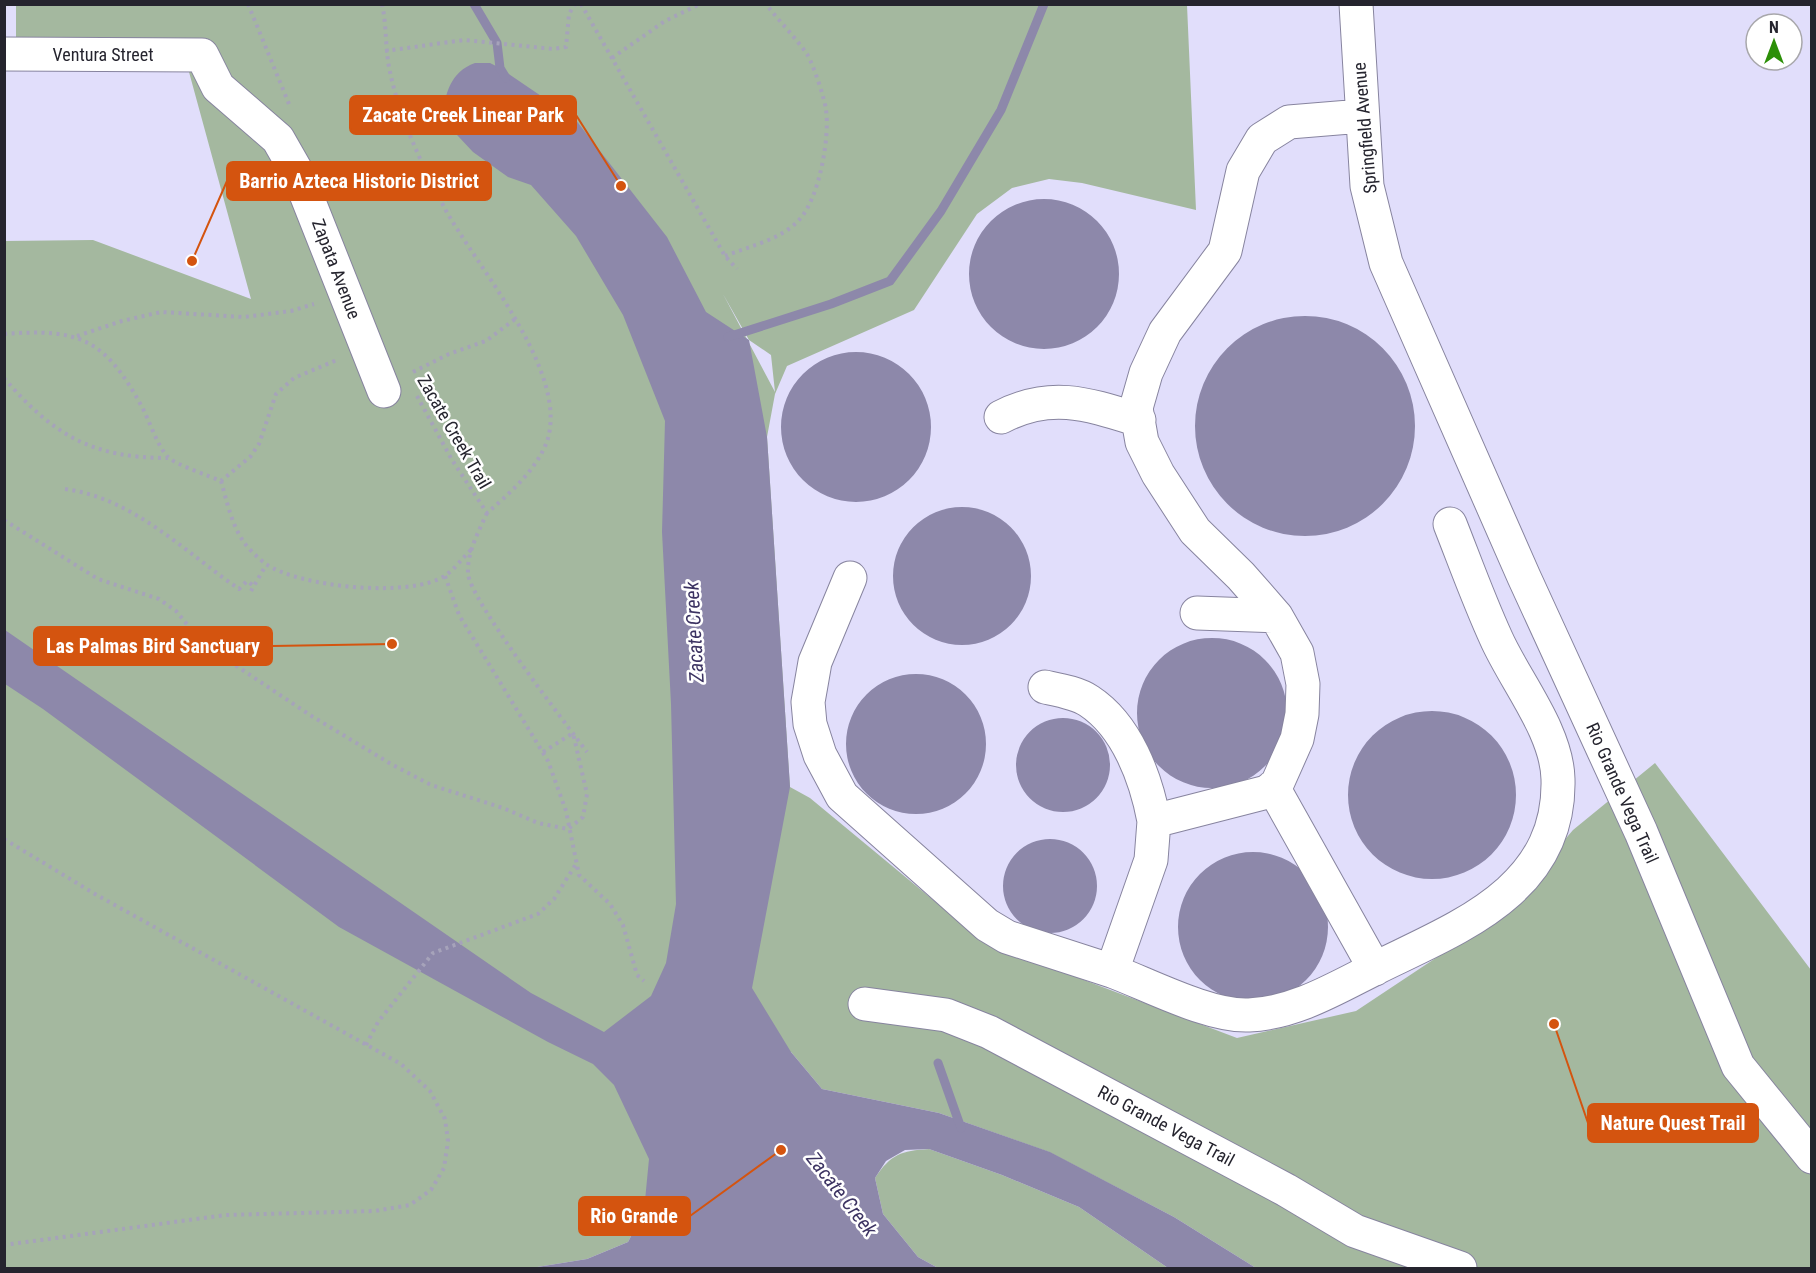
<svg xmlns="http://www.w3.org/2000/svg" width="1816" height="1273" font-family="'Roboto Condensed',sans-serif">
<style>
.green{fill:#a4b89f;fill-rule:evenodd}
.water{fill:#8d88aa}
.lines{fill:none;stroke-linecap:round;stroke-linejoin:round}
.stream{stroke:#8d88aa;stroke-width:9}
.minor-casing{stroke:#87849f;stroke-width:35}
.path{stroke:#a6a3ba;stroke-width:4;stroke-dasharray:3 4.5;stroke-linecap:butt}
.minor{stroke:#fff;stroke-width:33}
.labels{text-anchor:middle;stroke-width:5;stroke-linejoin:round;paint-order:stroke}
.street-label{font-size:18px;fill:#25242e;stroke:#fff}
.water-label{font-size:20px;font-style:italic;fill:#3c3362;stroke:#fff}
.leader{fill:none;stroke:#d4540f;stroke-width:2}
.callout-dot{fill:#d4540f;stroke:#fff;stroke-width:2}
.callout{fill:#d4540f;stroke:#d4540f;stroke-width:2}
.callout-label{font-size:20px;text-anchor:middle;font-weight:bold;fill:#fff}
</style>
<rect width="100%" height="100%" fill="#e1defb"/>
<path class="green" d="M 16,5 L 1187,5 L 1196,210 L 1082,183 L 1049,179 L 1012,188 L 977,214 L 914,310 L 787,366 L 775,394 L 767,437 L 790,787 L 810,798 L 984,942 L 1237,1038 L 1356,1011 L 1502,914 L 1573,830 L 1655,763 L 1811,970 L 1811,1268 L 1256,1268 L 1174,1217 L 1049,1152 L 939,1113 L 822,1089 L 791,1052 L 644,1211 L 628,1242 L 587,1259 L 531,1268 L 5,1268 L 4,241 L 93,240 L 251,299 L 189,72 L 16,66 ZM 723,294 L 749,340 L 771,355 L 775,392 Z
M 929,1149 L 1002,1175 L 1079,1207 L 1168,1268 L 938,1268 L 918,1257 L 883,1214 L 875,1178 C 891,1154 901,1151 929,1149 Z"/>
<path class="water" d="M 475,63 L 490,63 L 500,68 L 575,119 L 667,237 L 706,312 L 749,340 L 767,437 L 790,787 L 752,988 L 791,1052 L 822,1089 L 939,1113 L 1050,1152 L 1174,1217 L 1256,1268 L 1168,1268 L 1079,1207 L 1002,1175 L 929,1149 L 905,1150 L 886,1161 L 875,1178 L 883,1214 L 918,1257 L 938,1268 L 531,1268 L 587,1259 L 628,1242 L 644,1211 L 649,1159 L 614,1085 L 593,1064 L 548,1042 L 339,927 L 43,709 L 5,684 L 5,630 L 531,993 L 604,1032 L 651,996 L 666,963 L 676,904 L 671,704 L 662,532 L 665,421 L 623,315 L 576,236 L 531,185 L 508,177 L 473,152 L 442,119 C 445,94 450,72 475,63 Z
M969 274a75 75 0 1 1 150 0a75 75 0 1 1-150 0Z
M1195 426a110 110 0 1 1 220 0a110 110 0 1 1-220 0Z
M781 427a75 75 0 1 1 150 0a75 75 0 1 1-150 0Z
M893 576a69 69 0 1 1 138 0a69 69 0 1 1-138 0Z
M1137 713a75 75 0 1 1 150 0a75 75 0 1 1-150 0Z
M846 744a70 70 0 1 1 140 0a70 70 0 1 1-140 0Z
M1348 795a84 84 0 1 1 168 0a84 84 0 1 1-168 0Z
M1016 765a47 47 0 1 1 94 0a47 47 0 1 1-94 0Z
M1003 886a47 47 0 1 1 94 0a47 47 0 1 1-94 0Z
M1178 927a75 75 0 1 1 150 0a75 75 0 1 1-150 0Z"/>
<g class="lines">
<path class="stream" d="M 474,4 L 497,43 L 500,68 L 506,78
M 728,337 L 831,304 L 890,281 L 941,211 L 1001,110 L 1044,4
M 938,1063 L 961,1128"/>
<defs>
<path id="minor" d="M 1356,4 L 1367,186 L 1386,263 L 1524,577 L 1641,832 L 1738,1066 L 1812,1157
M 4,54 L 202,55
M 202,55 L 218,87 L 278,139 L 298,174 L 384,391
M 1362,116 L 1289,122 L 1262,139 L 1243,171 L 1225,251 L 1165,332 L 1146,373 L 1136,408 L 1142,442 L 1158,474 L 1195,531 L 1241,576 L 1276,616 L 1297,653 L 1303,684 L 1302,714 L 1297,739 L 1277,784 L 1267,792 L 1154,821 L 1151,860 L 1112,971 C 1149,985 1210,1017 1249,1015 C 1295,1013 1336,988 1376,968 C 1459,927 1561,890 1558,779 C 1557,731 1515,681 1496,638 C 1479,601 1465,562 1450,524
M 1001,417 C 1051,391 1088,404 1139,420
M 850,578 L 815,662 L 811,685 L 808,702 L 810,724 L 820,755 L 842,796 L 987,925 L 1007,937 L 1112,971
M 1197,613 L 1276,616
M 1045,687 C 1059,690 1077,693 1089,701 C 1127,726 1146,778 1154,821
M 1273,787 L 1375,969
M 865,1004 L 946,1015 L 989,1032 L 1286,1190 L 1355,1231 L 1460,1268"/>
</defs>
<use href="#minor" class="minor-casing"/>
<path class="path" d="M 248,4 L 289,104
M 382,4 C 387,27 385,50 390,72 C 400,119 422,165 444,207 C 475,265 573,375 546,444 C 535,471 509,494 487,513 L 452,460 L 417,396
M 581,4 L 725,256 L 737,269
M 385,51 L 464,40 L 553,49 L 566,47 L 569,14 L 575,4
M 612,58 L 665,21 L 700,4
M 339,193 C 371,189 398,184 425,167
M 725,256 C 748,247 782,239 799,220 C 819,199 830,138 826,110 C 825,99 813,64 807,54 C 795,37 779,21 766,4
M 4,334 C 80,328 105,339 142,407 C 150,422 156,443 167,456 C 173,464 210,476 221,481 L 250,457 L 259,444 L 276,394 L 294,378 L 337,360
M 77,336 L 122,321 L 161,312 L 244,317 L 291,311 L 314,304
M 413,372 L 449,354 L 486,341 L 515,319
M 4,378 C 53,435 92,458 168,458
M 221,481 C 227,502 232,527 246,545 C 251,551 260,560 266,564 C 299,587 412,599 446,575 C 455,569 463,557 472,549
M 65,489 C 133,498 185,552 239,589 L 247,581 L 254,586
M 487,513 C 479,531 467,552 468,573 C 469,599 566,724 587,752
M 4,520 L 98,579 L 159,599 L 176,611 L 200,640 L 217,653 L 310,715 L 391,764 L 431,785 L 503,808 L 538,823 L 568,829 L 583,817 L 587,794 L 573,733
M 445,576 L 459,615 L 548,761 L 566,811 L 579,875 L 610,904 L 623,925 L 637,975 L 644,981
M 251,591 L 266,565
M 543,752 L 573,733
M 4,839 L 95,894 L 401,1064 L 430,1091 L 445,1119 L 448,1141 L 444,1168 L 431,1190 L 410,1205 L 375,1211 L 226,1215 L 4,1245
M 366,1045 L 378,1022 L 433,953 L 538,914 L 554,899 L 576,864"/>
<use href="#minor" class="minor"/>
</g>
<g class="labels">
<g class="street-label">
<text x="103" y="61">Ventura Street</text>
<text transform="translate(1365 128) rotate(-95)" y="6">Springfield Avenue</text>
<text transform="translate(336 269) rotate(69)" y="6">Zapata Avenue</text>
<text transform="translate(454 432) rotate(60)" y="6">Zacate Creek Trail</text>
<text transform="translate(1622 793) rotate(66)" y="6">Rio Grande Vega Trail</text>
<text transform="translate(1166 1126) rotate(28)" y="6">Rio Grande Vega Trail</text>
</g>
<g class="water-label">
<text transform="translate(694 632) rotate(-93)" y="7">Zacate Creek</text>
<text transform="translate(842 1194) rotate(52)" y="7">Zacate Creek</text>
</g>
</g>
<path class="leader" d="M621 186L576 115M192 261L227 181M392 644L272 646M1554 1024L1588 1123M781 1150L690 1216"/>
<g class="callout-dot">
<circle cx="621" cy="186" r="6"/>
<circle cx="192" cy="261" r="6"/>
<circle cx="392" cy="644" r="6"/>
<circle cx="1554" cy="1024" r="6"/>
<circle cx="781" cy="1150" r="6"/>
</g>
<g class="callout">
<rect x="350" y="96" width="226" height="38" rx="6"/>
<rect x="227" y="162" width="264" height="38" rx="6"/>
<rect x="34" y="627" width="238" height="38" rx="6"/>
<rect x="1588" y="1104" width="170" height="38" rx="6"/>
<rect x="579" y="1197" width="111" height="38" rx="6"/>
</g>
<g class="callout-label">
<text x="463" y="122">Zacate Creek Linear Park</text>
<text x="359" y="188">Barrio Azteca Historic District</text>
<text x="153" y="653">Las Palmas Bird Sanctuary</text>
<text x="1673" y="1130">Nature Quest Trail</text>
<text x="634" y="1223">Rio Grande</text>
</g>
<rect width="1816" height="1273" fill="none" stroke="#25242e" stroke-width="12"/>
<g transform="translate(1774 42)"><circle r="28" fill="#ffffff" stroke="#a8a7ab" stroke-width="1.5"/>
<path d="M0-4.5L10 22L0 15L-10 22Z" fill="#2c8f08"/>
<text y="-9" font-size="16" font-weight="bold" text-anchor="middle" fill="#25242e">N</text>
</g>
</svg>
